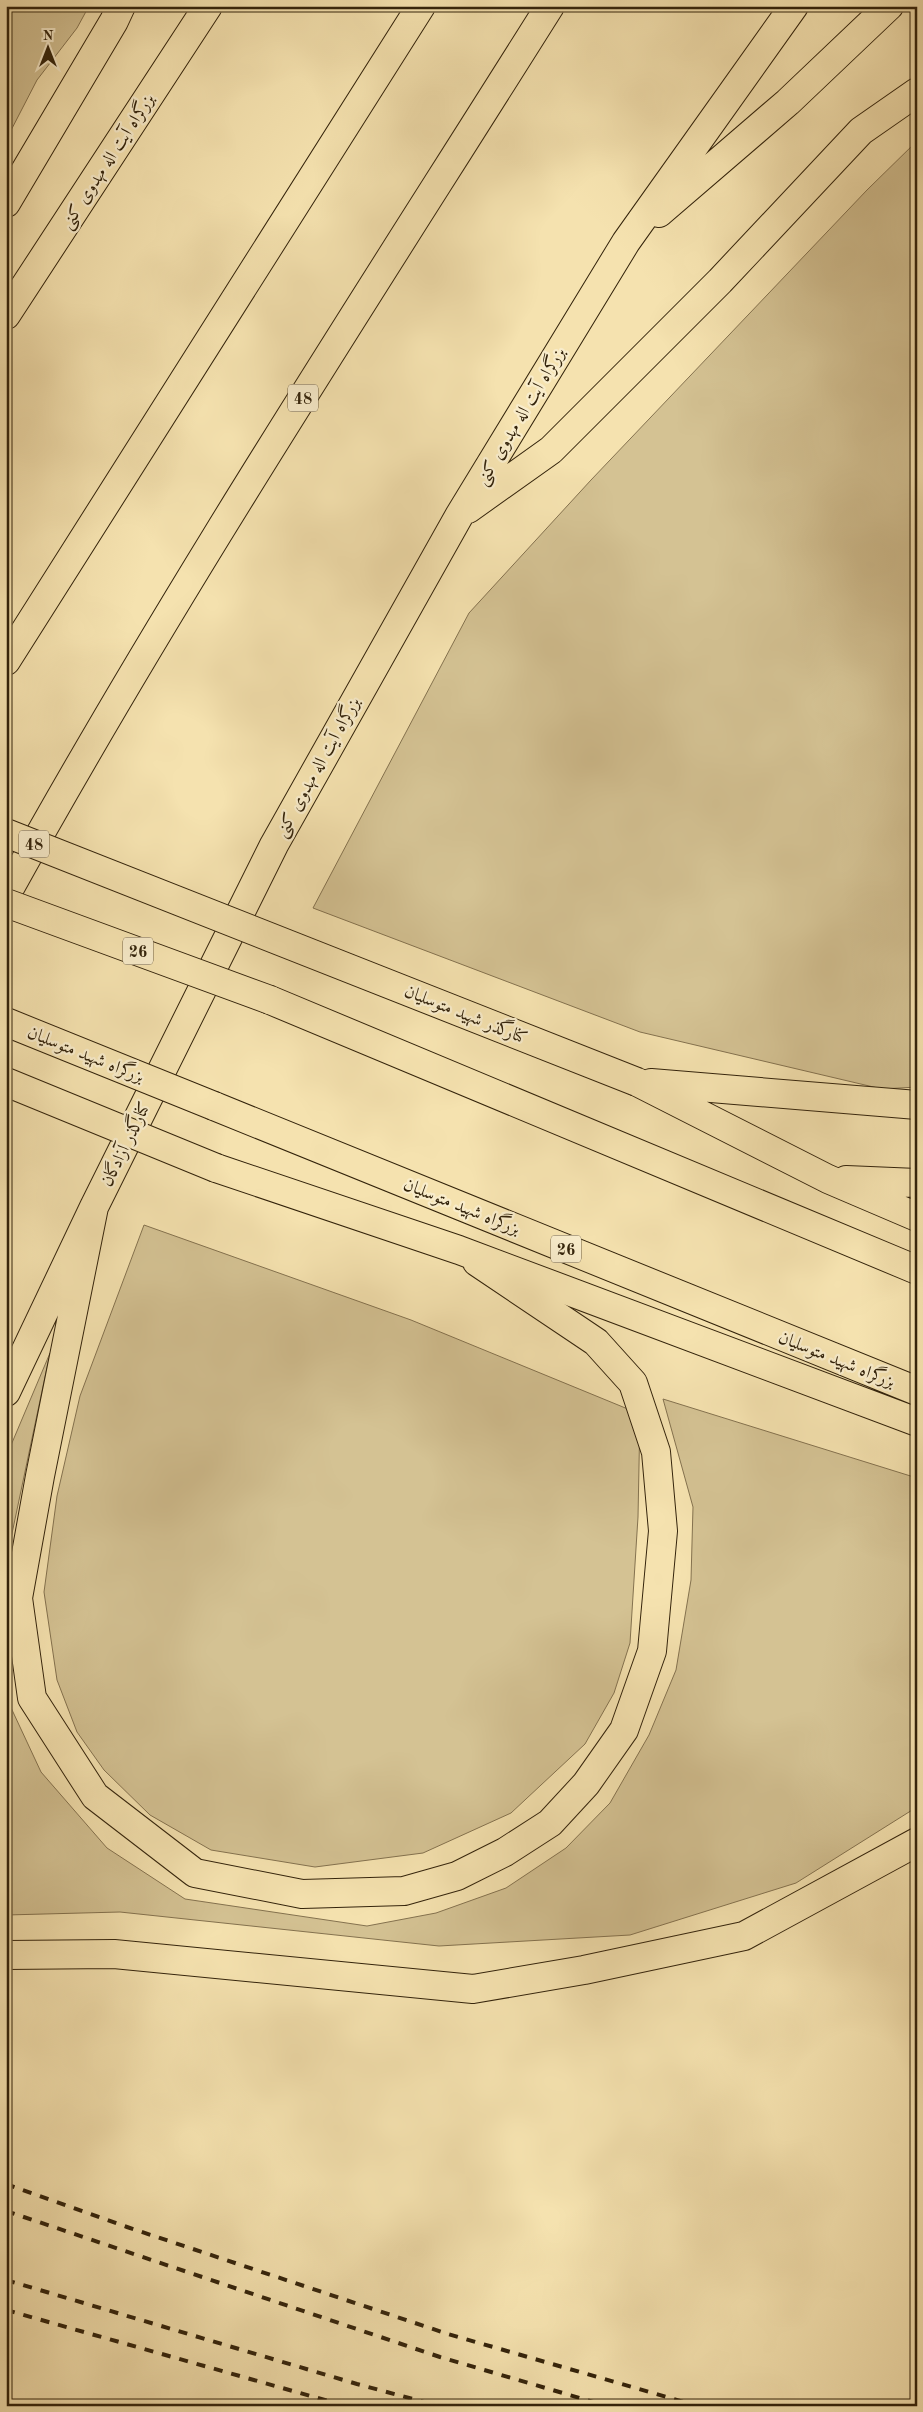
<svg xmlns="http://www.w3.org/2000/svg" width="923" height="2412" font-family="'Old Standard TT',Amiri,serif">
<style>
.grass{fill:#d4c293;stroke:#84724f}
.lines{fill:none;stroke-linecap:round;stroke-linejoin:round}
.primary-casing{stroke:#33230b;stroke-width:30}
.highway-casing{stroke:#33230b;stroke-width:30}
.primary{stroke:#f5e2af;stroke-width:28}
.highway{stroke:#f5e2af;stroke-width:28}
.rail{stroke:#33230b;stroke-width:4;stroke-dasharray:9 9;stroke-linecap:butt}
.primary-bridge-casing{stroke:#33230b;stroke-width:30;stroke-linecap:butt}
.highway-bridge-casing{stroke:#33230b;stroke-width:30;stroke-linecap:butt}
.primary-bridge{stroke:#f5e2af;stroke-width:28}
.highway-bridge{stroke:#f5e2af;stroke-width:28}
.labels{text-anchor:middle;stroke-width:4.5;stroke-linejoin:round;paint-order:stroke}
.shield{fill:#f8eccb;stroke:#6e5f45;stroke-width:1}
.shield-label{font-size:16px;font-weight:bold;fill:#33230b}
.street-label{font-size:18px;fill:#33230b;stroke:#f8eccb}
</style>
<rect width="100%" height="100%" fill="#f5e2af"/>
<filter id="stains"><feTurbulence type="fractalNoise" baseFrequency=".004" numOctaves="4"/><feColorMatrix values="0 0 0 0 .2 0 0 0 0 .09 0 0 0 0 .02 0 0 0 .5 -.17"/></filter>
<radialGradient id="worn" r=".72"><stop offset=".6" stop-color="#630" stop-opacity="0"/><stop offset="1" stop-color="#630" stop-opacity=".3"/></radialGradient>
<path class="grass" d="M 6,6 L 89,6 L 77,28 L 37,80 L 6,140 Z
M 917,141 L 917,1087 L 882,1089 L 640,1032 L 313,908 L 469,613 L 591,480 L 867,190 Z
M 144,1225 L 411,1320 L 640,1414 L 638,1517 L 630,1643 L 614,1693 L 585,1744 L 511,1813 L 423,1853 L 315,1867 L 211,1850 L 150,1815 L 104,1770 L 77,1732 L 57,1680 L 44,1592 L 57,1496 L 80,1396 Z
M 50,1353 L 6,1562 L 6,1457 Z
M 663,1399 L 917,1478 L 917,1807 L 796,1883 L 630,1935 L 439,1946 L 120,1912 L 6,1915 L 6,1697 L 41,1772 L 107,1848 L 185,1899 L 367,1926 L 436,1913 L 506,1888 L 566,1848 L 610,1803 L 649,1735 L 676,1670 L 691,1580 L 693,1507 Z"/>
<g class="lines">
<defs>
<path id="primary" d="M 6,203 L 114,21 L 121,6
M 659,213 L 788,102 L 889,6
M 6,315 L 208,6
M 468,509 L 551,450 L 720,281 L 861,131 L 917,92
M 637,1082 L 828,1179 L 917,1217
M 651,1083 L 917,1105
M 846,1180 L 917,1183
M 94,1207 L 40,1476 L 18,1598 L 32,1698 L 95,1796 L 195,1873 L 302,1894 L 404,1891 L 457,1876 L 505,1852 L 550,1823 L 586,1784 L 624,1730 L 652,1651 L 663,1531 L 656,1452 L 633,1383 L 596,1342 L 477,1262
M 6,1392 L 94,1207 L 274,845 L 459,516 L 626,242 L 794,6
M 6,1955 L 114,1954 L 473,1989 L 584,1970 L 744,1936 L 917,1842"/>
<path id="highway" d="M 6,661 L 421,6
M 6,895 C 174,591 365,300 550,6
M 270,1000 L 917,1270
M 214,1106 L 917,1391
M 216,1168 L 459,1250 L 917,1422"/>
</defs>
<use href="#primary" class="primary-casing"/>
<use href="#highway" class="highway-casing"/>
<use href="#primary" class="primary"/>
<use href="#highway" class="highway"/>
<path class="rail" d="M 6,2184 L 127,2227 L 448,2334 L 698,2406
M 6,2211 L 440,2357 L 607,2406
M 6,2280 L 357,2384 L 439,2406
M 6,2310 L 346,2406"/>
<defs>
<path id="primary-bridge" d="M 6,833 L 637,1082"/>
<path id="highway-bridge" d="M 6,903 L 270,1000
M 6,1022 L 214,1106
M 6,1082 L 216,1168"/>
</defs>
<use href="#primary-bridge" class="primary-bridge-casing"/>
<use href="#highway-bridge" class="highway-bridge-casing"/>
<use href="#primary-bridge" class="primary-bridge"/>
<use href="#highway-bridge" class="highway-bridge"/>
</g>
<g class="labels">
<g class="shield">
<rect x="288" y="384.5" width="30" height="27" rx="4"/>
<rect x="19" y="830.5" width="30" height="27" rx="4"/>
<rect x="123" y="937.5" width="30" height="27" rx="4"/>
<rect x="551" y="1235.5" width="30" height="27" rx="4"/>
</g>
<g class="shield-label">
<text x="303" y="404">48</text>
<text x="34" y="850">48</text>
<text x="138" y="957">26</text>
<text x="566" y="1255">26</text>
</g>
<g class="street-label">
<text transform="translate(107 161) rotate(-57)" y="6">بزرگراه آیت اله مهدوی کنی</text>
<text transform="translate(520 416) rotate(-59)" y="6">بزرگراه آیت اله مهدوی کنی</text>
<text transform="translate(317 767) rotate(-61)" y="6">بزرگراه آیت اله مهدوی کنی</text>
<text transform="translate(466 1014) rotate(22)" y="6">کنارگذر شهید متوسلیان</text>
<text transform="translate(86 1054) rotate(22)" y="6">بزرگراه شهید متوسلیان</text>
<text transform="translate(125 1144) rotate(-64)" y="6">کنارگذر آزادگان</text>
<text transform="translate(462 1206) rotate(22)" y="6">بزرگراه شهید متوسلیان</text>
<text transform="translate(837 1359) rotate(22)" y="6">بزرگراه شهید متوسلیان</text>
</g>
</g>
<rect width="923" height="2412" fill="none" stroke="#f5e2af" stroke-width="25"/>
<rect x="8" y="8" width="908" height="2397" fill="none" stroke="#33230b" stroke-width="2.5"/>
<rect x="12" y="12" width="898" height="2387" fill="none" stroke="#33230b"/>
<g transform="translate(48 48)" stroke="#f8eccb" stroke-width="4" paint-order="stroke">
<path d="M0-4L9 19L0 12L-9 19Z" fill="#33230b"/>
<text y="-8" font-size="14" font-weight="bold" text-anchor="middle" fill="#33230b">N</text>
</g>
<rect width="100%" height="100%" filter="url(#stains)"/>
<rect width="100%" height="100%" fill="url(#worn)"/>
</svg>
